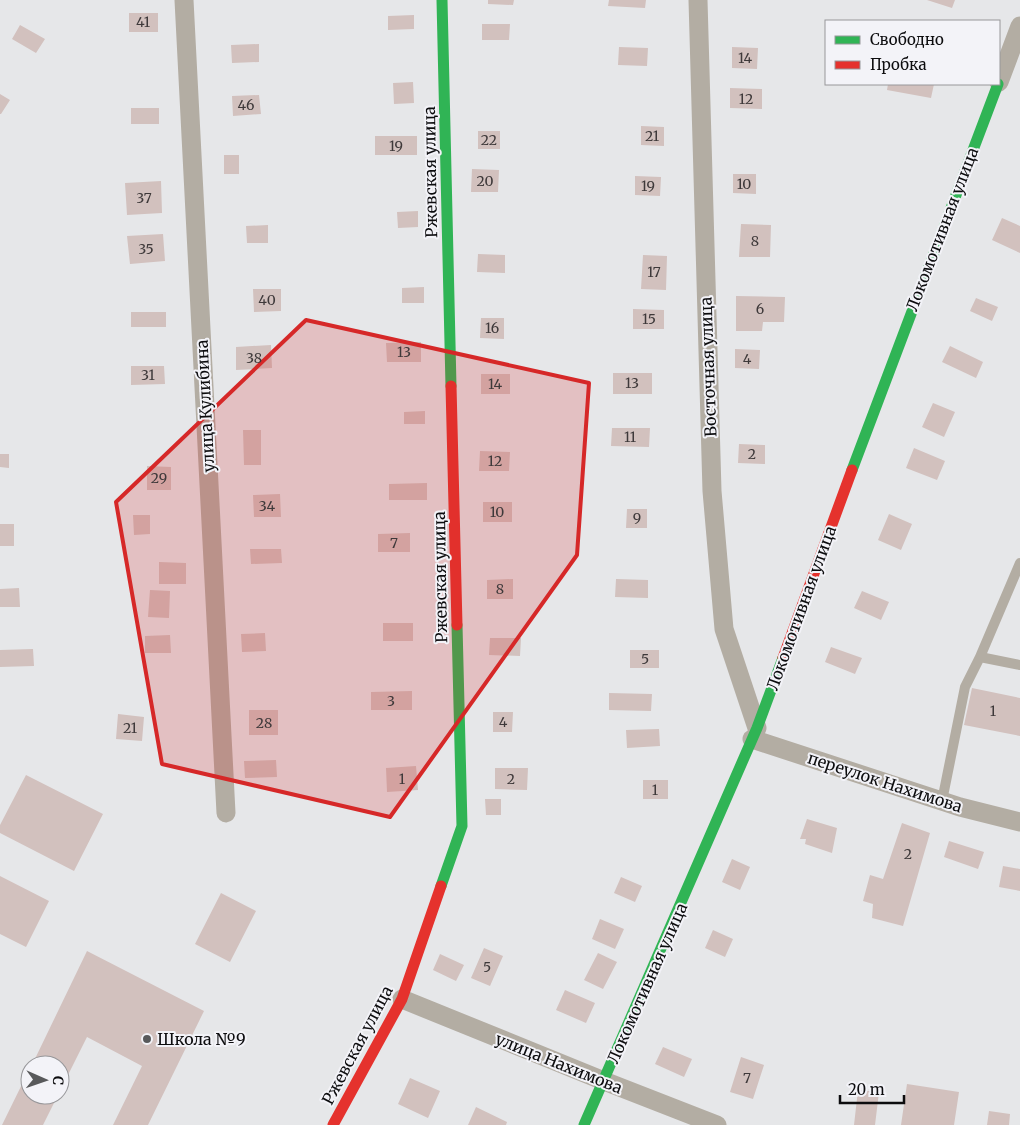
<svg xmlns="http://www.w3.org/2000/svg" width="1020" height="1125" font-family="Merriweather,serif">
<style>
.building{fill:#d2c1be}
.lines{fill:none;stroke-linecap:round;stroke-linejoin:round}
.lane{stroke:#b3ada3;stroke-width:10}
.street{stroke:#b3ada3;stroke-width:19}
.fast{stroke:#30b455;stroke-width:11}
.jam{stroke:#e5322d;stroke-width:11}
.marked{fill:#d62828;fill-opacity:0.2;stroke:#d62828;stroke-width:4;stroke-linejoin:round}
.poi-dot{fill:#58595b;stroke:#f3f3f8;stroke-width:2}
.labels{text-anchor:middle;stroke-width:4;stroke-linejoin:round;paint-order:stroke}
.number-label{font-size:14px;fill:#3e393a}
.street-label{font-size:16px;fill:#0c0c0e;stroke:#f3f3f8}
.poi-label{font-size:16px;fill:#0c0c0e;stroke:#f3f3f8;text-anchor:start}
</style>
<rect width="100%" height="100%" fill="#e6e7e9"/>
<path class="building" d="M 488,0 L 514,0 L 513,5 L 488,4 Z
M 609,0 L 646,0 L 645,8 L 608,6 Z
M 927,0 L 955,0 L 952,8 Z
M 129,13 L 158,13 L 158,32 L 129,32 Z
M 414,15 L 414,29 L 388,30 L 388,16 Z
M 482,24 L 510,24 L 509,40 L 482,40 Z
M 20,25 L 45,39 L 36,53 L 12,39 Z
M 259,44 L 259,62 L 232,63 L 231,45 Z
M 619,47 L 648,48 L 647,66 L 618,65 Z
M 732,47 L 758,48 L 757,69 L 732,68 Z
M 413,82 L 414,103 L 394,104 L 393,83 Z
M 888,84 L 934,84 L 931,98 L 887,90 Z
M 730,88 L 762,89 L 762,109 L 730,108 Z
M 0,94 L 10,100 L 1,114 L 0,114 Z
M 259,95 L 261,114 L 233,116 L 232,96 Z
M 131,108 L 159,108 L 159,124 L 131,124 Z
M 641,126 L 664,127 L 664,146 L 641,145 Z
M 478,131 L 500,131 L 500,149 L 478,149 Z
M 375,136 L 417,136 L 417,155 L 375,155 Z
M 224,155 L 239,155 L 239,174 L 224,174 Z
M 472,169 L 499,170 L 498,192 L 471,192 Z
M 733,174 L 756,174 L 756,194 L 733,193 Z
M 635,176 L 661,177 L 660,196 L 635,195 Z
M 161,181 L 162,213 L 127,215 L 125,183 Z
M 418,211 L 418,227 L 398,228 L 397,212 Z
M 1002,218 L 1020,226 L 1020,253 L 992,240 Z
M 741,224 L 771,225 L 770,257 L 739,257 Z
M 268,225 L 268,243 L 247,243 L 246,226 Z
M 163,234 L 165,261 L 130,264 L 127,236 Z
M 478,254 L 505,255 L 505,273 L 477,272 Z
M 643,255 L 667,256 L 666,290 L 641,289 Z
M 424,287 L 424,303 L 402,303 L 402,288 Z
M 253,289 L 281,289 L 281,311 L 254,312 Z
M 736,296 L 785,297 L 784,322 L 763,322 L 762,331 L 736,331 Z
M 976,298 L 998,307 L 992,321 L 970,311 Z
M 633,309 L 664,310 L 664,329 L 633,329 Z
M 131,312 L 166,312 L 166,327 L 131,327 Z
M 481,318 L 504,318 L 504,339 L 480,338 Z
M 421,342 L 421,362 L 387,362 L 386,343 Z
M 271,345 L 272,368 L 236,370 L 236,347 Z
M 950,346 L 983,362 L 976,378 L 942,362 Z
M 735,349 L 760,350 L 759,369 L 735,368 Z
M 131,366 L 164,366 L 165,384 L 131,385 Z
M 613,373 L 652,373 L 652,394 L 613,394 Z
M 481,374 L 510,374 L 510,394 L 481,394 Z
M 933,403 L 955,412 L 944,437 L 922,427 Z
M 425,411 L 425,424 L 404,424 L 404,412 Z
M 612,428 L 650,428 L 649,447 L 611,446 Z
M 243,430 L 261,430 L 261,465 L 244,465 Z
M 739,444 L 765,445 L 765,464 L 738,463 Z
M 914,448 L 945,461 L 937,480 L 906,468 Z
M 480,451 L 510,452 L 509,471 L 479,471 Z
M 0,454 L 9,454 L 9,468 L 0,467 Z
M 147,466 L 171,467 L 171,490 L 147,490 Z
M 427,483 L 427,500 L 389,500 L 389,484 Z
M 280,494 L 281,517 L 254,517 L 253,495 Z
M 483,502 L 512,502 L 512,522 L 483,522 Z
M 627,509 L 647,509 L 647,528 L 626,528 Z
M 889,514 L 912,524 L 901,550 L 878,540 Z
M 133,515 L 150,515 L 150,534 L 134,535 Z
M 0,524 L 14,524 L 14,546 L 0,546 Z
M 410,533 L 410,552 L 378,552 L 378,534 Z
M 250,549 L 281,549 L 282,563 L 251,564 Z
M 159,562 L 186,563 L 186,584 L 159,584 Z
M 513,579 L 513,599 L 487,599 L 487,580 Z
M 616,579 L 648,580 L 648,598 L 615,597 Z
M 19,588 L 20,607 L 0,607 L 0,589 Z
M 150,590 L 170,591 L 169,618 L 148,617 Z
M 862,591 L 889,602 L 881,620 L 854,608 Z
M 383,623 L 413,623 L 413,641 L 383,641 Z
M 265,633 L 266,651 L 242,652 L 241,634 Z
M 170,635 L 171,653 L 145,653 L 145,636 Z
M 490,638 L 521,638 L 520,656 L 489,655 Z
M 831,647 L 862,658 L 855,674 L 825,662 Z
M 33,649 L 34,666 L 0,667 L 0,650 Z
M 630,650 L 659,650 L 659,668 L 630,668 Z
M 972,688 L 1020,698 L 1020,736 L 964,725 Z
M 412,691 L 412,710 L 371,710 L 371,692 Z
M 609,693 L 652,694 L 651,711 L 609,710 Z
M 249,710 L 278,710 L 278,735 L 249,735 Z
M 493,712 L 513,712 L 512,732 L 493,732 Z
M 118,714 L 144,717 L 142,741 L 116,739 Z
M 659,729 L 660,746 L 627,748 L 626,730 Z
M 276,760 L 277,777 L 245,778 L 244,761 Z
M 416,766 L 418,790 L 387,792 L 386,768 Z
M 495,768 L 528,768 L 527,790 L 495,789 Z
M 26,775 L 103,814 L 74,871 L 0,833 L 0,825 Z
M 643,780 L 668,780 L 668,799 L 643,799 Z
M 485,799 L 501,799 L 501,815 L 486,815 Z
M 807,819 L 837,828 L 832,853 L 805,844 L 806,839 L 800,839 Z
M 902,823 L 930,833 L 903,926 L 872,918 L 873,904 L 863,901 L 870,875 L 883,879 Z
M 949,841 L 984,852 L 978,869 L 944,857 Z
M 732,859 L 750,867 L 740,890 L 722,882 Z
M 1003,866 L 1020,869 L 1020,891 L 999,887 Z
M 0,876 L 49,901 L 26,947 L 0,934 Z
M 621,877 L 642,886 L 635,902 L 614,893 Z
M 221,893 L 256,911 L 230,962 L 195,944 Z
M 600,919 L 624,929 L 615,949 L 592,939 Z
M 713,930 L 733,939 L 725,957 L 705,948 Z
M 484,948 L 503,956 L 490,986 L 471,978 Z
M 87,951 L 204,1011 L 148,1125 L 113,1125 L 142,1066 L 87,1037 L 60,1091 L 60,1065 L 32,1065 Z
M 598,953 L 617,962 L 603,989 L 584,980 Z
M 440,954 L 464,965 L 456,981 L 433,970 Z
M 565,990 L 595,1003 L 586,1023 L 556,1010 Z
M 663,1047 L 692,1059 L 684,1077 L 655,1064 Z
M 741,1057 L 764,1065 L 753,1099 L 730,1092 Z
M 30,1068 L 30,1095 L 58,1095 L 43,1125 L 2,1125 Z
M 410,1078 L 440,1091 L 428,1118 L 398,1104 Z
M 907,1084 L 959,1092 L 954,1125 L 901,1125 Z
M 858,1090 L 879,1092 L 875,1125 L 854,1125 Z
M 476,1107 L 507,1122 L 506,1125 L 468,1125 Z
M 989,1111 L 1010,1114 L 1009,1125 L 987,1125 Z"/>
<g class="lines">
<path class="lane" d="M 980,657 L 1020,563
M 942,801 L 965,687 L 980,657 L 1020,665"/>
<path class="street" d="M 184,0 L 226,813
M 698,0 L 712,491 L 724,629 L 757,728
M 999,82 L 1020,26
M 752,739 L 960,807 L 1020,822
M 402,999 L 604,1081 L 717,1125"/>
<path class="fast" d="M 442,0 L 451,386
M 852,470 L 998,84
M 441,886 L 462,826 L 457,625
M 584,1125 L 757,728 L 783,658"/>
<path class="jam" d="M 451,386 L 457,625
M 783,658 L 852,470
M 333,1125 L 402,999 L 441,886"/>
</g>
<path class="marked" d="M 306,320 L 589,383 L 577,555 L 390,817 L 162,764 L 116,502 Z"/>
<circle class="poi-dot" cx="147" cy="1039" r="5"/>
<g class="labels">
<g class="number-label">
<text x="143" y="27">41</text>
<text x="745" y="63">14</text>
<text x="746" y="104">12</text>
<text x="246" y="110">46</text>
<text x="652" y="141">21</text>
<text x="489" y="145">22</text>
<text x="396" y="151">19</text>
<text x="485" y="186">20</text>
<text x="744" y="189">10</text>
<text x="648" y="191">19</text>
<text x="144" y="203">37</text>
<text x="755" y="246">8</text>
<text x="146" y="254">35</text>
<text x="654" y="277">17</text>
<text x="267" y="305">40</text>
<text x="760" y="314">6</text>
<text x="649" y="324">15</text>
<text x="492" y="333">16</text>
<text x="404" y="357">13</text>
<text x="254" y="363">38</text>
<text x="747" y="364">4</text>
<text x="148" y="380">31</text>
<text x="632" y="388">13</text>
<text x="495" y="389">14</text>
<text x="630" y="442">11</text>
<text x="752" y="459">2</text>
<text x="495" y="466">12</text>
<text x="159" y="483">29</text>
<text x="267" y="511">34</text>
<text x="497" y="517">10</text>
<text x="637" y="523">9</text>
<text x="394" y="548">7</text>
<text x="500" y="594">8</text>
<text x="645" y="664">5</text>
<text x="391" y="706">3</text>
<text x="993" y="716">1</text>
<text x="503" y="727">4</text>
<text x="264" y="728">28</text>
<text x="130" y="733">21</text>
<text x="402" y="784">1</text>
<text x="511" y="784">2</text>
<text x="655" y="795">1</text>
<text x="908" y="859">2</text>
<text x="487" y="972">5</text>
<text x="747" y="1083">7</text>
</g>
<g class="street-label">
<text transform="translate(430 172) rotate(-91)" y="6">Ржевская улица</text>
<text transform="translate(942 229) rotate(-69)" y="6">Локомотивная улица</text>
<text transform="translate(708 367) rotate(-92)" y="6">Восточная улица</text>
<text transform="translate(205 406) rotate(-93)" y="6">улица Кулибина</text>
<text transform="translate(440 577) rotate(-91)" y="6">Ржевская улица</text>
<text transform="translate(801 608) rotate(-70)" y="6">Локомотивная улица</text>
<text transform="translate(885 782) rotate(18)" y="6">переулок Нахимова</text>
<text transform="translate(647 983) rotate(-66)" y="6">Локомотивная улица</text>
<text transform="translate(357 1045) rotate(-62)" y="6">Ржевская улица</text>
<text transform="translate(559 1063) rotate(22)" y="6">улица Нахимова</text>
</g>
<g class="poi-label">
<text x="157" y="1045">Школа №9</text>
</g>
</g>
<rect x="825" y="20" width="175" height="65" fill="#f3f3f8" stroke="#97979a"/>
<rect x="835" y="36" width="25" height="8" fill="#30b455" stroke="#97979a"/>
<text x="870" y="45" font-size="15" fill="#0c0c0e">Свободно</text>
<rect x="835" y="61" width="25" height="8" fill="#e5322d" stroke="#97979a"/>
<text x="870" y="70" font-size="15" fill="#0c0c0e">Пробка</text>
<g transform="translate(45 1080) rotate(92)"><circle r="24" fill="#f3f3f8" stroke="#97979a"/>
<path d="M0-4L9 19L0 12L-9 19Z" fill="#58595b"/>
<text y="-8" font-size="14" font-weight="bold" text-anchor="middle" fill="#0c0c0e">С</text>
</g>
<path d="M840 1095v8h64v-8" fill="none" stroke="#0c0c0e" stroke-width="2.5"/>
<text x="848" y="1095" font-size="15" fill="#0c0c0e" stroke="#f3f3f8" stroke-width="4" paint-order="stroke">20 m</text>
</svg>
